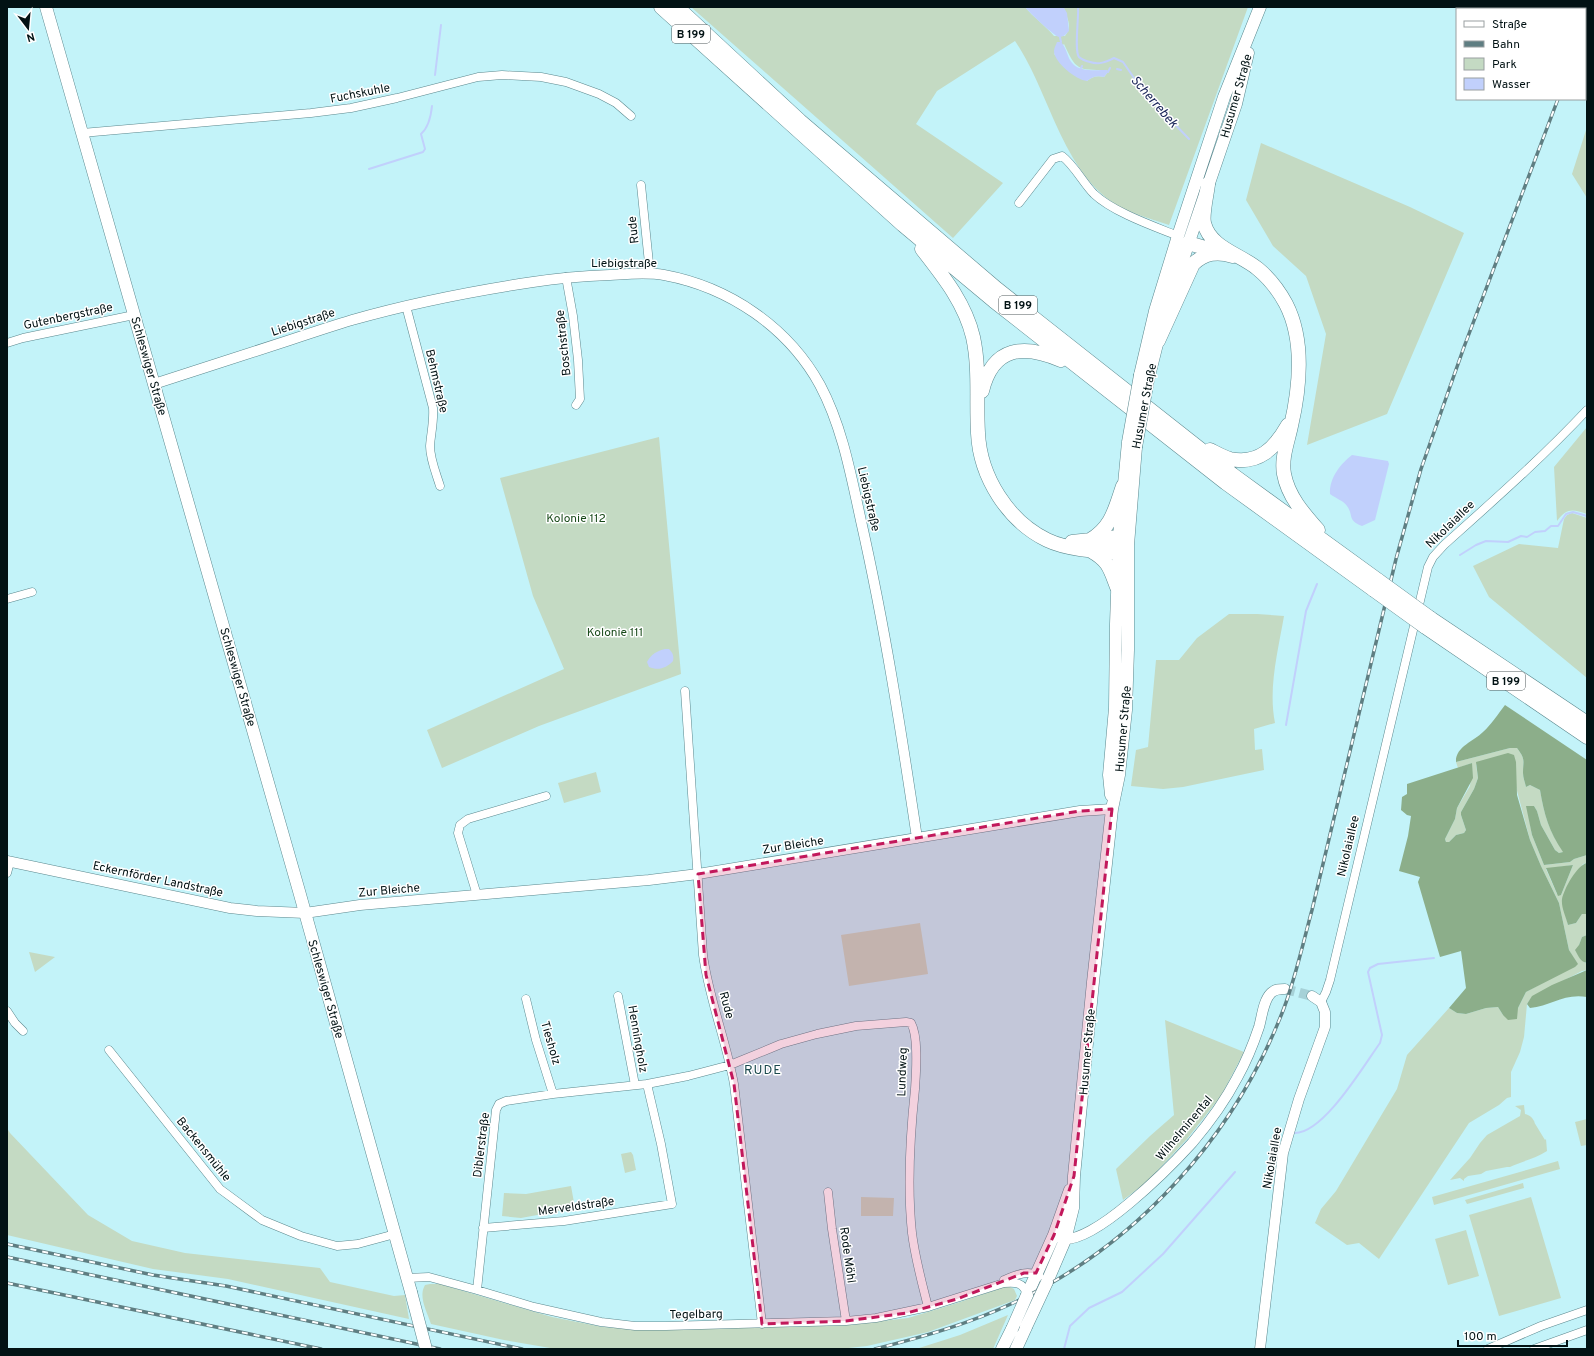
<svg xmlns="http://www.w3.org/2000/svg" width="1594" height="1356" font-family="Overpass,sans-serif">
<style>
.green{fill:#c4dac3;fill-rule:evenodd}
.forest{fill:#8cae8a}
.water{fill:#c1d0fc}
.lines{fill:none;stroke-linecap:round;stroke-linejoin:round}
.stream{stroke:#c1d0fc;stroke-width:2}
.tertiary-tunnel{stroke:#a6d1d7;stroke-width:10;stroke-dasharray:10 5;stroke-linecap:butt}
.minor-casing{stroke:#5b888e;stroke-width:9}
.tertiary-casing{stroke:#5b888e;stroke-width:11}
.secondary-casing{stroke:#5b888e;stroke-width:13}
.trunk-casing{stroke:#5b888e;stroke-width:15}
.minor{stroke:#fff;stroke-width:8}
.tertiary{stroke:#fff;stroke-width:10}
.secondary{stroke:#fff;stroke-width:12}
.trunk{stroke:#fff;stroke-width:14}
.rail-casing{stroke:#5f7e82;stroke-width:3.5}
.rail{stroke:#fff;stroke-width:2;stroke-dasharray:6;stroke-linecap:butt}
.secondary-bridge-casing{stroke:#5b888e;stroke-width:13;stroke-linecap:butt}
.trunk-bridge-casing{stroke:#5b888e;stroke-width:15;stroke-linecap:butt}
.secondary-bridge{stroke:#fff;stroke-width:12}
.trunk-bridge{stroke:#fff;stroke-width:14}
.marked{fill:#c2185b;fill-opacity:0.2;stroke:#c2185b;stroke-width:3;stroke-dasharray:8 5;stroke-linejoin:round}
.labels{text-anchor:middle;stroke-width:3;stroke-linejoin:round;paint-order:stroke}
.shield{fill:#fff;stroke:#4e595a;stroke-width:1}
.shield-label{font-size:11px;font-weight:bold;fill:#021214}
.street-label{font-size:12px;fill:#021214;stroke:#fff}
.park-label{font-size:12px;fill:#194a1a;stroke:#fff}
.water-label{font-size:13px;font-style:italic;fill:#192558;stroke:#fff}
.neighbourhood-label{font-size:13px;letter-spacing:1px;fill:#19474c;stroke:#fff}
</style>
<rect width="100%" height="100%" fill="#c3f3f9"/>
<path class="green" d="M 691,7 L 1025,7 C 1034,18 1045,25 1054,36 L 1065,36 C 1073,26 1067,19 1064,8 L 1062,7 L 1248,7 L 1169,225 C 1155,220 1140,216 1126,210 C 1063,180 1051,93 1015,41 L 937,91 L 916,124 L 1003,183 L 953,238 ZM 1064,44 C 1076,70 1077,70 1107,70 L 1108,72 L 1104,77 C 1097,75 1092,77 1087,81 L 1054,54 Z
M 1587,127 L 1587,198 L 1572,174 Z
M 1261,143 L 1410,207 L 1464,233 L 1387,414 L 1307,445 L 1326,334 L 1306,276 L 1273,246 L 1246,200 Z
M 1587,427 L 1587,514 C 1572,509 1567,508 1557,521 L 1554,467 Z
M 659,437 L 681,674 L 539,726 L 442,768 L 427,730 L 564,669 L 533,596 L 500,478 Z
M 1572,513 L 1587,518 L 1587,678 L 1489,597 L 1473,566 L 1519,544 L 1558,548 L 1564,519 L 1567,515 Z
M 1229,614 L 1257,614 L 1284,616 C 1278,651 1268,688 1275,723 L 1254,729 L 1255,750 L 1262,749 L 1264,770 L 1183,787 L 1163,789 L 1131,786 L 1136,750 L 1148,747 L 1156,660 L 1179,660 L 1197,638 Z
M 1510,748 L 1517,748 C 1526,760 1523,760 1523,773 C 1523,778 1525,782 1526,787 L 1530,785 L 1540,790 C 1544,813 1549,833 1564,852 L 1559,853 L 1555,850 L 1541,825 L 1537,811 L 1534,806 L 1527,806 L 1532,835 L 1544,865 L 1570,862 L 1574,859 L 1587,855 L 1587,863 L 1583,864 L 1562,900 L 1568,925 L 1576,923 L 1582,914 L 1587,914 L 1587,935 L 1582,937 L 1579,945 L 1585,963 L 1587,963 L 1587,970 L 1582,971 L 1532,997 L 1527,1004 L 1524,1037 L 1520,1052 L 1511,1072 L 1511,1097 L 1507,1098 L 1499,1105 L 1469,1123 L 1379,1259 L 1359,1243 L 1347,1245 L 1315,1223 L 1321,1209 L 1336,1191 L 1397,1089 L 1407,1055 L 1449,1008 L 1457,1013 L 1466,1014 L 1486,1008 L 1498,1007 L 1503,1015 L 1518,1008 L 1526,992 L 1577,964 L 1569,950 L 1559,903 L 1541,866 L 1530,840 L 1516,787 L 1476,764 L 1478,778 L 1474,789 L 1461,812 L 1461,815 L 1466,830 L 1464,833 L 1456,835 L 1449,842 L 1446,842 L 1445,839 L 1455,819 L 1457,808 L 1470,786 L 1472,763 L 1458,768 L 1456,762 ZM 1573,865 L 1561,895 L 1557,894 L 1546,869 Z
M 596,772 L 601,792 L 564,803 L 558,783 Z
M 920,923 L 928,974 L 849,986 L 841,935 Z
M 29,952 L 55,957 L 35,972 Z
M 1165,1020 L 1244,1052 L 1221,1096 L 1187,1139 L 1147,1182 L 1123,1200 L 1116,1169 L 1150,1136 L 1174,1115 Z
M 1524,1105 L 1525,1114 C 1530,1115 1533,1118 1535,1123 L 1534,1122 L 1545,1140 L 1546,1139 L 1547,1151 C 1535,1159 1522,1161 1510,1167 L 1507,1167 L 1486,1171 L 1481,1174 L 1468,1176 L 1464,1179 L 1464,1181 L 1460,1178 L 1450,1180 L 1470,1158 L 1480,1143 L 1487,1135 L 1520,1116 L 1521,1110 L 1515,1106 Z
M 1587,1119 L 1587,1145 L 1581,1146 L 1575,1122 Z
M 7,1128 L 10,1133 L 88,1215 L 132,1241 L 185,1253 L 320,1268 L 330,1282 L 394,1296 L 405,1295 L 409,1319 L 228,1279 L 153,1269 L 7,1235 Z
M 631,1152 L 633,1155 L 636,1170 L 625,1173 L 621,1154 Z
M 1558,1161 L 1560,1169 L 1434,1205 L 1432,1197 Z
M 1523,1183 L 1524,1188 L 1467,1204 L 1465,1200 Z
M 571,1186 L 575,1208 L 521,1218 L 502,1216 L 504,1193 L 526,1194 Z
M 861,1197 L 894,1198 L 893,1216 L 861,1216 Z
M 1531,1197 L 1561,1298 L 1499,1316 L 1469,1215 Z
M 1466,1230 L 1479,1276 L 1448,1285 L 1435,1239 Z
M 430,1284 L 440,1284 L 552,1317 L 603,1327 L 658,1330 L 847,1325 L 908,1318 L 957,1303 L 1004,1287 L 1010,1287 L 1014,1289 L 1017,1296 L 1015,1300 L 928,1332 L 867,1346 L 839,1349 L 556,1349 L 504,1340 L 431,1324 C 427,1311 418,1297 425,1285 Z
M 1008,1315 L 993,1349 L 916,1349 L 960,1335 Z"/>
<path class="forest" d="M 1505,705 L 1587,760 L 1587,855 L 1574,859 L 1570,862 L 1544,865 L 1532,835 L 1526,806 L 1534,806 L 1537,811 L 1541,825 L 1555,850 L 1559,853 L 1563,852 C 1549,832 1544,814 1540,790 L 1530,785 L 1526,787 C 1525,782 1523,778 1523,773 C 1523,760 1526,760 1517,748 L 1510,748 L 1456,762 C 1455,747 1474,741 1483,732 C 1491,725 1498,714 1505,705 Z
M 1508,753 L 1514,755 L 1516,762 L 1517,795 L 1530,840 L 1541,866 L 1559,903 L 1569,950 L 1578,964 L 1575,967 L 1526,992 L 1518,1008 L 1517,1019 L 1508,1020 L 1503,1015 L 1498,1007 L 1486,1008 L 1466,1014 L 1457,1013 L 1449,1008 L 1466,988 L 1461,951 L 1440,957 L 1418,882 L 1420,877 L 1399,871 L 1408,836 L 1411,816 L 1407,815 L 1401,810 L 1402,797 L 1407,794 L 1407,784 L 1472,763 L 1473,778 L 1457,808 L 1455,819 L 1445,839 L 1446,842 L 1449,842 L 1456,835 L 1464,833 L 1466,830 L 1461,815 L 1461,812 L 1474,789 L 1478,778 L 1476,762 Z
M 1587,863 L 1587,914 L 1582,914 L 1576,923 L 1568,925 C 1566,917 1561,907 1562,899 C 1564,889 1577,865 1587,863 Z
M 1573,865 L 1561,895 L 1558,896 L 1546,868 Z
M 1587,935 L 1587,963 C 1580,962 1578,955 1575,950 L 1579,945 L 1582,937 Z
M 1587,970 L 1587,997 C 1564,993 1551,1006 1530,1008 L 1527,1004 L 1532,996 L 1552,985 Z"/>
<path class="water" d="M 1025,7 L 1064,8 L 1067,13 L 1069,31 C 1066,34 1064,37 1059,37 C 1054,36 1029,12 1025,7 Z
M 1057,42 L 1061,42 C 1067,48 1067,58 1073,64 C 1080,72 1097,70 1107,70 L 1108,72 L 1104,77 C 1097,75 1092,77 1087,81 C 1076,80 1054,62 1054,51 C 1054,48 1056,45 1057,42 Z
M 1352,455 L 1388,461 L 1389,464 L 1375,520 L 1362,526 C 1347,520 1354,516 1347,506 C 1344,501 1335,498 1330,494 C 1329,479 1340,464 1352,455 Z
M 665,649 L 669,649 C 673,653 674,656 673,661 C 667,668 658,671 649,667 L 647,662 C 651,654 657,651 665,649 Z"/>
<g class="lines">
<path class="stream" d="M 1078,7 C 1079,17 1074,51 1079,57 C 1082,60 1086,61 1090,62 C 1099,65 1106,62 1114,58 L 1123,62 L 1143,91 L 1189,139
M 1060,37 L 1061,42
M 1081,68 L 1082,66
M 1117,69 L 1121,70
M 1108,72 L 1110,68
M 435,75 L 441,25
M 369,169 L 423,152 L 425,149 L 421,134 C 429,127 431,116 432,106
M 1460,555 L 1476,545 L 1486,541 L 1508,542 L 1521,536 L 1527,537 L 1535,532 L 1545,531 L 1551,526 L 1558,526 L 1566,514 L 1573,512 L 1587,516
M 1286,725 L 1306,611 L 1317,584
M 1295,1133 C 1324,1133 1364,1065 1380,1043 L 1382,1035 L 1368,972 L 1370,968 L 1378,964 L 1434,958
M 1064,1349 L 1070,1326 L 1089,1308 L 1122,1292 L 1163,1254 L 1235,1172"/>
<path class="tertiary-tunnel" d="M 1285,989 L 1312,996"/>
<defs>
<path id="minor" d="M 82,133 L 311,113 L 351,108 L 397,98 L 478,77 L 502,75 L 541,77 L 566,82 L 599,94 L 616,103 L 631,116
M 641,185 L 650,273
M 1019,203 L 1053,159 L 1062,156 C 1075,166 1083,183 1094,194 C 1113,212 1153,226 1178,236
M 566,277 L 573,316 L 578,360 L 580,399 L 576,405
M 406,306 L 433,408 C 434,421 431,433 430,446 C 430,459 436,473 440,486
M 7,343 L 23,338 L 134,315
M 7,599 L 32,592
M 685,691 L 703,955 C 709,999 726,1040 734,1084 L 762,1324
M 7,873 L 10,862
M 477,895 L 458,833 L 460,825 L 468,819 L 546,796
M 618,996 L 635,1085
M 526,999 L 536,1040 L 553,1094
M 1321,1002 L 1326,992 L 1330,980 L 1428,567 L 1433,557 L 1444,545 C 1493,501 1542,458 1587,410
M 7,1011 L 15,1023 L 23,1031
M 109,1050 L 220,1189 L 262,1220 L 301,1236 L 337,1246 L 358,1244 L 395,1234
M 828,1192 L 832,1229 L 846,1321
M 483,1228 L 564,1221 L 672,1204 L 661,1144 L 647,1084
M 407,1278 L 429,1277 L 477,1290 L 534,1307 L 601,1322 L 635,1326 L 666,1326 L 846,1321 L 876,1318 L 928,1307 L 1004,1283 C 1015,1282 1024,1282 1027,1295
M 1004,1280 C 1016,1275 1029,1269 1040,1277
M 477,1290 L 496,1110 L 499,1104 L 506,1101 L 553,1094 L 647,1084 L 688,1076 L 730,1065 L 781,1044 L 817,1034 L 856,1026 L 906,1022 L 911,1023 C 919,1037 916,1073 915,1089 C 910,1136 907,1186 912,1233 C 915,1258 922,1283 928,1307
M 1488,1349 L 1541,1326 L 1587,1310
M 1534,1349 L 1587,1330"/>
<path id="tertiary" d="M 154,384 C 199,369 245,355 290,340 C 311,333 332,326 352,320 C 412,303 473,291 533,282 C 559,278 584,276 610,275 C 628,274 646,272 664,275 C 729,287 788,327 820,385 C 842,426 851,475 861,521 C 885,627 901,731 917,838
M 7,861 L 230,908 L 257,911 L 305,913 L 360,905 L 649,880 L 698,874 L 1080,811 L 1112,809
M 1060,1238 C 1090,1249 1172,1165 1192,1143 C 1209,1123 1225,1101 1237,1078 C 1246,1062 1253,1045 1259,1027 C 1262,1017 1263,1001 1271,993 C 1275,989 1280,989 1285,989
M 1260,1349 L 1283,1153 L 1299,1099 L 1325,1027 L 1325,1012 L 1321,1002 L 1312,996"/>
<path id="secondary" d="M 46,7 L 299,891 L 411,1292
M 1140,375 L 1155,311 L 1178,236 L 1224,97 L 1260,7
M 1148,380 L 1165,312 L 1236,104 L 1248,53
M 1111,795 L 1109,775 L 1115,708 L 1116,624 L 1119,537 L 1128,442
M 1047,1282 L 1065,1240 L 1073,1208 L 1074,1176 L 1093,982 L 1112,809 L 1119,775 L 1126,710 L 1128,650 L 1128,545 L 1136,447
M 1027,1295 L 1054,1235 L 1070,1190
M 1002,1349 L 1012,1329
M 1016,1349 L 1026,1327"/>
<path id="trunk" d="M 661,7 L 903,225 L 994,301 L 1226,483 L 1374,590
M 677,7 L 800,121 L 997,289 L 1233,475 L 1379,581
M 1208,184 C 1207,194 1202,214 1204,223 C 1210,248 1240,254 1258,269 C 1269,278 1279,291 1286,304 C 1305,341 1300,387 1291,426 C 1288,441 1281,458 1284,474 C 1288,496 1303,513 1318,530
M 1188,243 L 1219,252
M 922,249 C 943,276 965,303 973,337 C 980,369 976,401 978,433 C 980,477 1008,521 1047,540 C 1068,550 1096,551 1118,552
M 1158,341 L 1193,264 C 1205,253 1217,251 1233,256
M 982,391 C 993,346 1024,344 1061,360
M 1210,450 C 1216,453 1223,457 1230,459 C 1259,465 1275,448 1288,425
M 1090,540 C 1112,527 1115,509 1123,486
M 1072,542 L 1119,537
M 1091,551 C 1109,561 1110,569 1117,587
M 1430,618 L 1587,723
M 1424,626 L 1587,737"/>
</defs>
<use href="#minor" class="minor-casing"/>
<use href="#tertiary" class="tertiary-casing"/>
<use href="#secondary" class="secondary-casing"/>
<use href="#trunk" class="trunk-casing"/>
<use href="#minor" class="minor"/>
<use href="#tertiary" class="tertiary"/>
<use href="#secondary" class="secondary"/>
<use href="#trunk" class="trunk"/>
<defs>
<path id="rail" d="M 1585,27 L 1587,22
M 1585,40 L 1587,34
M 7,1244 L 153,1275 L 226,1286 L 522,1349
M 7,1257 L 440,1349
M 7,1283 L 321,1349
M 875,1349 C 922,1337 969,1324 1013,1303 C 1137,1245 1235,1136 1284,1008 C 1296,976 1303,943 1312,910 L 1396,559 L 1421,469 L 1464,347 L 1558,99"/>
</defs>
<use href="#rail" class="rail-casing"/>
<use href="#rail" class="rail"/>
<defs>
<path id="secondary-bridge" d="M 1128,442 L 1140,375
M 1136,447 L 1148,380
M 411,1292 L 426,1349
M 1026,1327 L 1047,1282
M 1012,1329 L 1027,1295"/>
<path id="trunk-bridge" d="M 1379,581 L 1430,618
M 1374,590 L 1424,626"/>
</defs>
<use href="#secondary-bridge" class="secondary-bridge-casing"/>
<use href="#trunk-bridge" class="trunk-bridge-casing"/>
<use href="#secondary-bridge" class="secondary-bridge"/>
<use href="#trunk-bridge" class="trunk-bridge"/>
</g>
<path class="marked" d="M 1112,809 L 1074,1176 L 1054,1235 L 1036,1273 L 1024,1273 L 957,1299 L 907,1313 L 846,1321 L 762,1324 L 734,1084 L 706,975 L 698,874 L 1080,811 Z"/>
<g class="labels">
<g class="shield">
<rect x="672" y="25" width="38" height="18" rx="3"/>
<rect x="999" y="296" width="38" height="18" rx="3"/>
<rect x="1487" y="672" width="38" height="18" rx="3"/>
</g>
<g class="shield-label">
<text x="691" y="38">B 199</text>
<text x="1018" y="309">B 199</text>
<text x="1506" y="685">B 199</text>
</g>
<g class="street-label">
<text transform="translate(360 93) rotate(-11)" y="4">Fuchskuhle</text>
<text transform="translate(1236 96) rotate(-74)" y="4">Husumer Straße</text>
<text transform="translate(633 230) rotate(-96)" y="4">Rude</text>
<text x="624" y="267">Liebigstraße</text>
<text transform="translate(68 316) rotate(-12)" y="4">Gutenbergstraße</text>
<text transform="translate(303 322) rotate(-18)" y="4">Liebigstraße</text>
<text transform="translate(563 343) rotate(-96)" y="4">Boschstraße</text>
<text transform="translate(149 366) rotate(74)" y="4">Schleswiger Straße</text>
<text transform="translate(437 381) rotate(77)" y="4">Behmstraße</text>
<text transform="translate(1144 406) rotate(-79)" y="4">Husumer Straße</text>
<text transform="translate(869 499) rotate(77)" y="4">Liebigstraße</text>
<text transform="translate(1450 524) rotate(-44)" y="4">Nikolaiallee</text>
<text transform="translate(238 677) rotate(74)" y="4">Schleswiger Straße</text>
<text transform="translate(1123 729) rotate(-85)" y="4">Husumer Straße</text>
<text transform="translate(793 845) rotate(-9)" y="4">Zur Bleiche</text>
<text transform="translate(1348 846) rotate(-77)" y="4">Nikolaiallee</text>
<text transform="translate(158 879) rotate(12)" y="4">Eckernförder Landstraße</text>
<text transform="translate(389 890) rotate(-5)" y="4">Zur Bleiche</text>
<text transform="translate(326 989) rotate(74)" y="4">Schleswiger Straße</text>
<text transform="translate(727 1005) rotate(75)" y="4">Rude</text>
<text transform="translate(638 1039) rotate(80)" y="4">Henningholz</text>
<text transform="translate(551 1043) rotate(74)" y="4">Tiesholz</text>
<text transform="translate(1087 1052) rotate(-85)" y="4">Husumer Straße</text>
<text transform="translate(902 1072) rotate(-88)" y="4">Lundweg</text>
<text transform="translate(1184 1128) rotate(-50)" y="4">Wilhelminental</text>
<text transform="translate(481 1145) rotate(-83)" y="4">Diblerstraße</text>
<text transform="translate(204 1149) rotate(51)" y="4">Backensmühle</text>
<text transform="translate(1272 1158) rotate(-80)" y="4">Nikolaiallee</text>
<text transform="translate(576 1206) rotate(-8)" y="4">Merveldstraße</text>
<text transform="translate(848 1255) rotate(82)" y="4">Rode Möhl</text>
<text transform="translate(696 1314) rotate(-1)" y="4">Tegelbarg</text>
</g>
<g class="park-label">
<text x="576" y="522">Kolonie 112</text>
<text x="615" y="636">Kolonie 111</text>
</g>
<g class="water-label">
<text transform="translate(1155 101) rotate(49)" y="5">Scherrebek</text>
</g>
<g class="neighbourhood-label">
<text x="763" y="1074">RUDE</text>
</g>
</g>
<rect width="1594" height="1356" fill="none" stroke="#021214" stroke-width="16"/>
<rect x="1456" y="8" width="130" height="92" fill="#ffffff" stroke="#9aa0a1"/>
<rect x="1464" y="21" width="20" height="6" fill="#ffffff" stroke="#9aa0a1"/>
<text x="1492" y="28" font-size="12" fill="#021214">Straße</text>
<rect x="1464" y="41" width="20" height="6" fill="#5f7e82" stroke="#9aa0a1"/>
<text x="1492" y="48" font-size="12" fill="#021214">Bahn</text>
<rect x="1464" y="58" width="20" height="12" fill="#c4dac3" stroke="#9aa0a1"/>
<text x="1492" y="68" font-size="12" fill="#021214">Park</text>
<rect x="1464" y="78" width="20" height="12" fill="#c1d0fc" stroke="#9aa0a1"/>
<text x="1492" y="88" font-size="12" fill="#021214">Wasser</text>
<g transform="translate(28 28) rotate(164)" stroke="#ffffff" stroke-width="3" paint-order="stroke">
<path d="M0-3L7 15L0 10L-7 15Z" fill="#021214"/>
<text y="-6" font-size="11" font-weight="bold" text-anchor="middle" fill="#021214">N</text>
</g>
<path d="M1458 1340v6h109v-6" fill="none" stroke="#021214" stroke-width="2"/>
<text x="1464" y="1340" font-size="12" fill="#021214" stroke="#ffffff" stroke-width="3" paint-order="stroke">100 m</text>
</svg>
